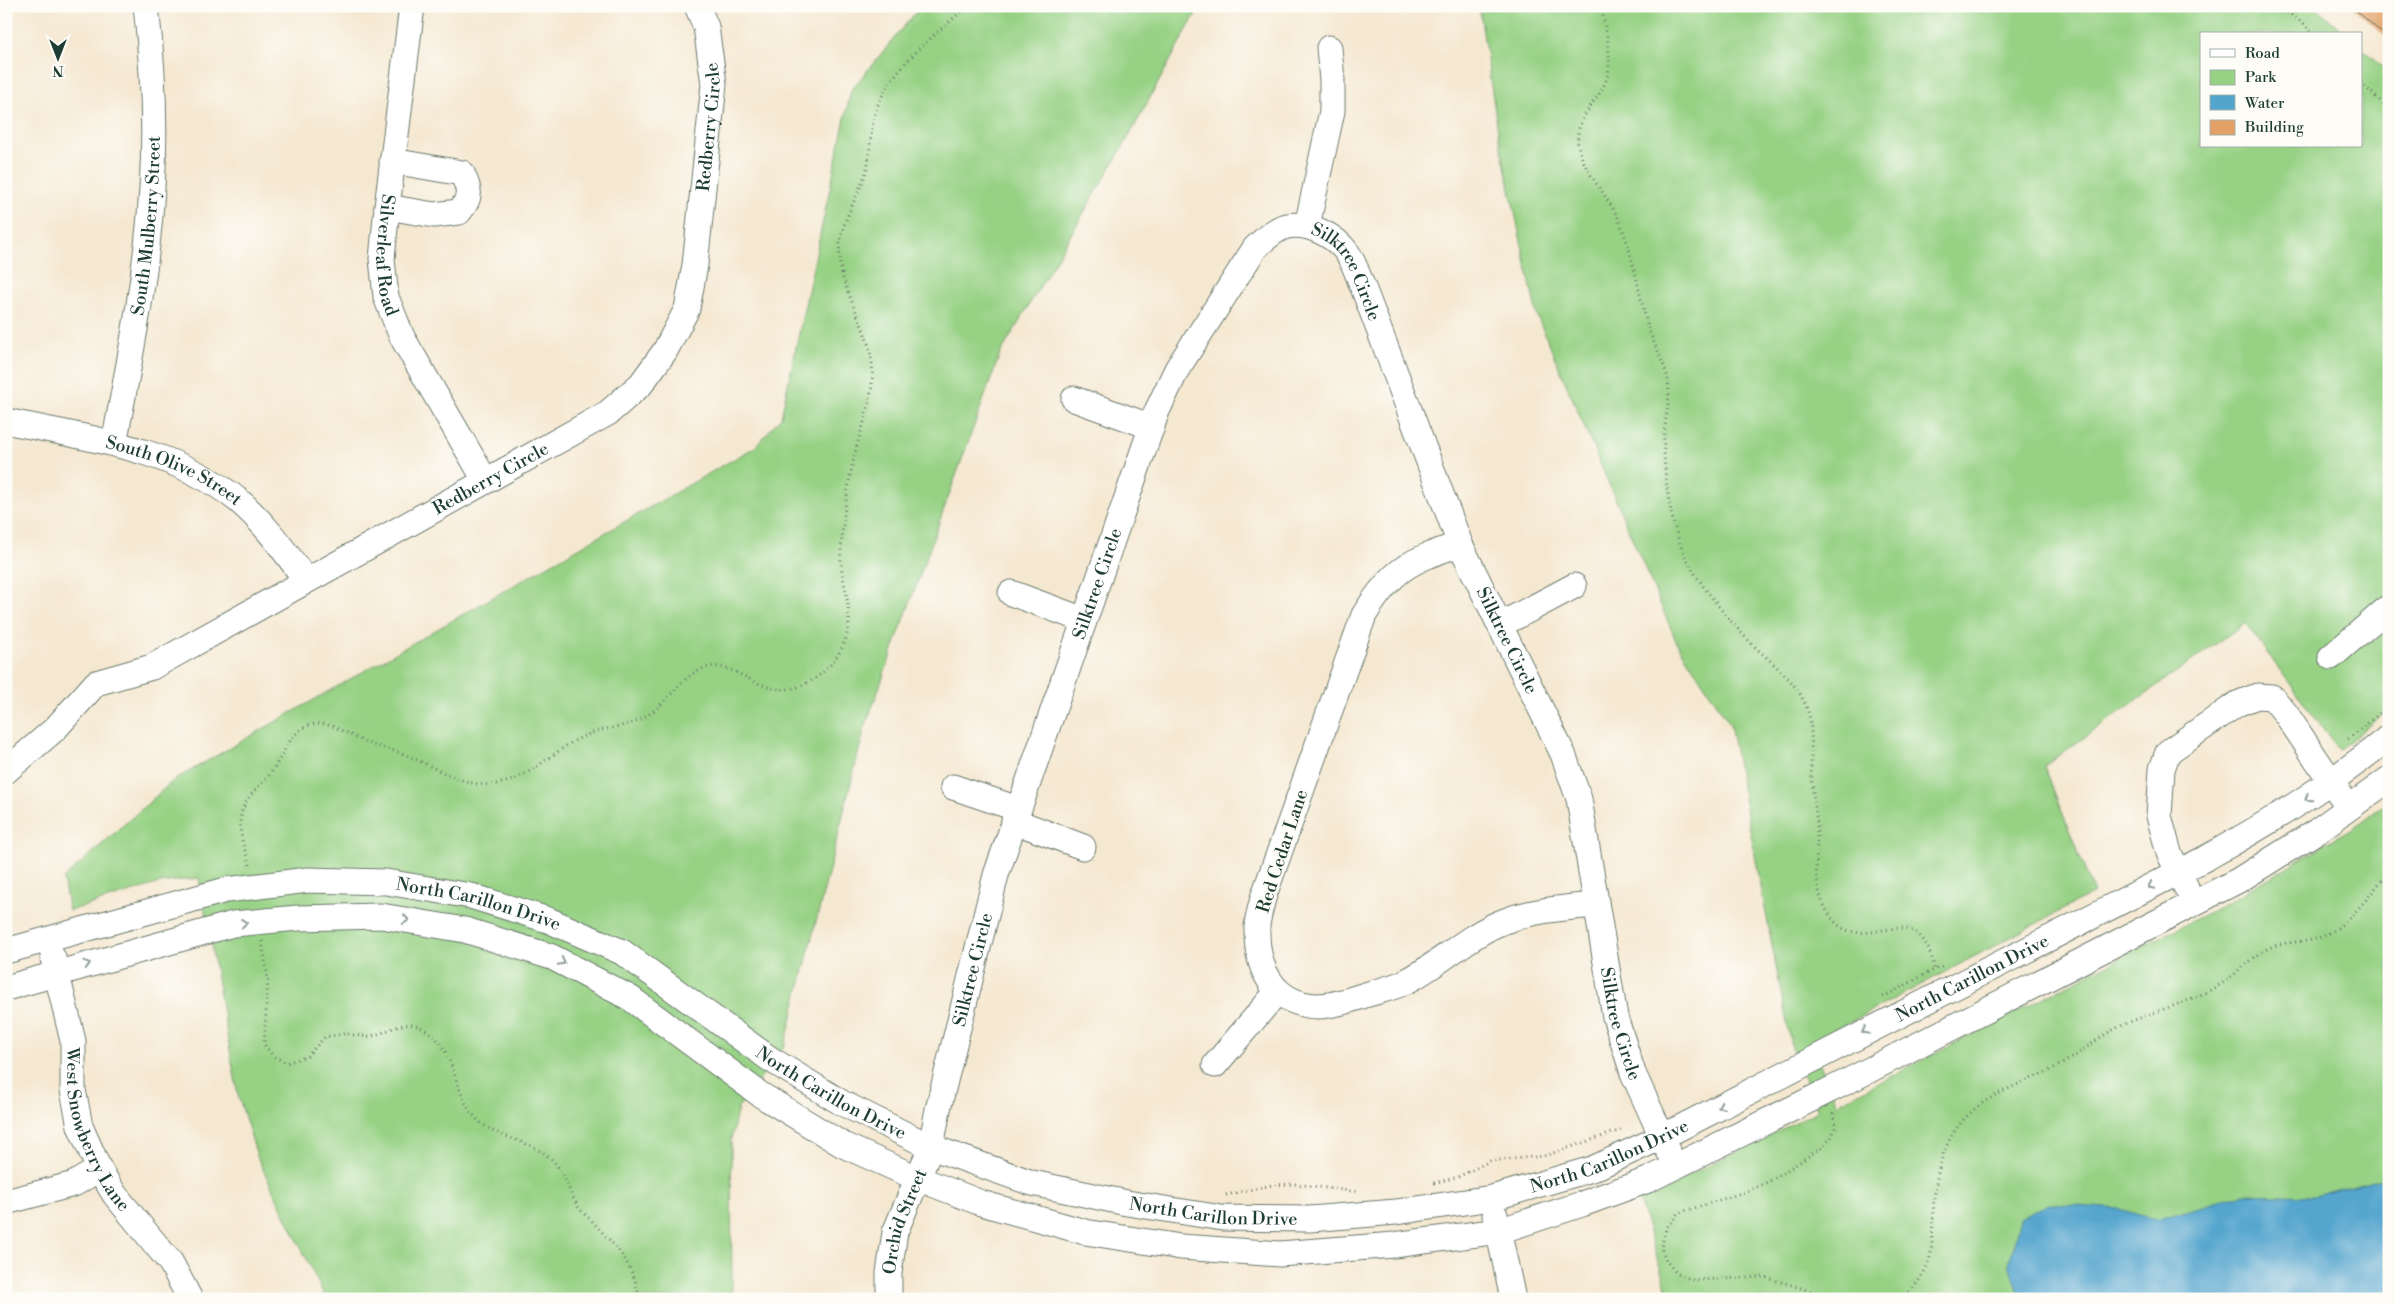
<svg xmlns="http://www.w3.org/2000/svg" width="2395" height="1305" font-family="'Libre Bodoni',serif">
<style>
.green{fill:#96d184;stroke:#5a875c}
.water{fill:#54a5ce;stroke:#3a7181}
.building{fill:#e3a167}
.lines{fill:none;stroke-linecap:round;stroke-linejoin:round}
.minor-casing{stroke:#6a796b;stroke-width:27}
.path{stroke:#6a796b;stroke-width:3;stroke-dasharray:1 4;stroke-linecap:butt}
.minor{stroke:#fff;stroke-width:25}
.oneway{stroke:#8f9e9a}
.labels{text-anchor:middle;stroke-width:4;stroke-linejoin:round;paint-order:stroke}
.street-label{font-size:18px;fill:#1f3d34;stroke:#fdfcf7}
</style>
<rect width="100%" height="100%" fill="#fdfcf7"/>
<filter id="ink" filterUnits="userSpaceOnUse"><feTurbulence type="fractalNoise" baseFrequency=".02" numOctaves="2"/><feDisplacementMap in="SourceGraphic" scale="10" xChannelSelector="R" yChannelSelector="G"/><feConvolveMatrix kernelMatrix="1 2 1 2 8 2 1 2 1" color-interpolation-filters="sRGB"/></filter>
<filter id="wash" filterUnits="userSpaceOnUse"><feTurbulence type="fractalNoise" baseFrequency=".0096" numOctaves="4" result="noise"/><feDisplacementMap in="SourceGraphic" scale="20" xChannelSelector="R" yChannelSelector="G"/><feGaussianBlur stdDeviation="1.12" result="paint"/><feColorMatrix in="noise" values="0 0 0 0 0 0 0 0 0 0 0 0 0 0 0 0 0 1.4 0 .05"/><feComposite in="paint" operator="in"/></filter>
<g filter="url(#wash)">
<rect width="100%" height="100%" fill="#f5e8d1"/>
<path class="green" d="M 921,6 L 1200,6 L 1127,140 L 1000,354 L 865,727 L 785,1045 L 738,1108 L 731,1139 L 732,1299 L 326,1299 L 258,1159 L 238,1095 L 199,878 L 160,883 L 69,911 L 63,879 L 174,780 L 755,447 L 781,417 L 851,90 Z
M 1479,6 L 2315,6 L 2346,34 L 2201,34 L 2201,146 L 2361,146 L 2361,48 L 2389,72 L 2389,709 L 2339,750 L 2245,623 L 2044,766 L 2094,893 L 1811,1043 L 1837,1104 L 2227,903 L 2360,823 L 2389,801 L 2389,1299 L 1670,1299 L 1639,1200 L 1818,1111 L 1791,1045 L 1730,724 L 1677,643 L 1537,316 L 1499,138 Z"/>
<path class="water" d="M 2389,1176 L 2389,1299 L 2020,1299 L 2009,1264 L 2020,1218 L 2049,1204 L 2120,1209 L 2156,1220 L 2242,1194 L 2314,1196 Z"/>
<g id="blocks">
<path class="building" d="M 2351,6 L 2389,6 L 2389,39 Z"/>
</g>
</g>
<g filter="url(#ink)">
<use href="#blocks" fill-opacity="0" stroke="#6a796b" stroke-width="1"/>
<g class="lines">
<defs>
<g id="minor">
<path id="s1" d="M 412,6 L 387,207 L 382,259 L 386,297 L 402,337 L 485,480"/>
<path d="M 387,207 L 434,215 L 459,212 C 472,197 470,190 462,173 L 392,161"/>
<path d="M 1307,226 L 1332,111 L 1332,80 L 1329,48"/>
<path d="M 1074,399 L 1152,427"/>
<path id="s2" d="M 6,421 C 86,438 174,448 239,501 C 265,523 285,552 306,580"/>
<path id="s3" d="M 114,444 C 130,359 147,274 152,188 C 156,128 153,66 146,6"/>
<path d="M 1460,544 C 1410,561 1393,568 1364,615 L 1263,898 C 1261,908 1257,919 1257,928 C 1256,968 1273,1004 1317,1006 C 1333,1006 1350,1000 1365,995 C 1378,991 1393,988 1405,982 C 1439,965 1467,936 1502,922 C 1532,910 1563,908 1595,905"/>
<path d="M 1011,593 L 1084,620"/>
<path d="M 1500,625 L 1574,586"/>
<path d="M 2331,657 L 2389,607"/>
<path id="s4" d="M 6,771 L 55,729 L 96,683 L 152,667 L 608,413 L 641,384 L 665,351 L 687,309 L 695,265 L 714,84 L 706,27 L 697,6"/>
<path d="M 953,787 L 1018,809"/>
<path d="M 1014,821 L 1083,847"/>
<path d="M 2186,887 L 2169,853 L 2159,816 L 2162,769 L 2168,752 L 2237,704 L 2257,696 L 2272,697 L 2286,714 L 2341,796"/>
<path id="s5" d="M 6,951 L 226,890 L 308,880 L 386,882 L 471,896 L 548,920 L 622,952 L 770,1059 L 842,1103 L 931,1147 L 1032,1183 L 1127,1203 L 1222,1218 L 1310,1219 L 1396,1212 L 1492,1198 L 1592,1169 L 1662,1137 L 2206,858 C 2272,821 2329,786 2389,737"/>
<path id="s6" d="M 53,958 L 73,1041 L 73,1090 L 80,1126 L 99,1169 L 115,1195 L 171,1263 L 190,1299"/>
<path d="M 6,988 L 233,924 L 298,918 L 381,916 L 465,930 L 552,957 L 630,998 L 761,1095 L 843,1145 L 917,1178 L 981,1203 L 1085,1232 L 1181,1247 L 1280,1254 L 1394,1245 L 1499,1231 L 1582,1204 L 1648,1180 L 1850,1080 L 2239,880 L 2317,831 L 2389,779"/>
<path d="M 1215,1065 L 1277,992"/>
<path d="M 6,1202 L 74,1184 L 99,1169"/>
<path d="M 1495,1215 L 1513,1299"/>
<path id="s7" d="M 889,1299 L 889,1273 L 895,1232 L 931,1147 L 938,1109 L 996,875 L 1157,411 L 1177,369 L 1255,248 C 1264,240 1274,229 1287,226 C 1309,222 1336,236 1348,254 C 1355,264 1359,279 1364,290 L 1460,544 L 1563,754 L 1579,799 L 1615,1017 L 1633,1073 L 1668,1150"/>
</g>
</defs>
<use href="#minor" class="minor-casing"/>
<path class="path" d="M 1601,6 C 1605,27 1612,52 1608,73 C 1604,99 1574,114 1578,144 C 1583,172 1606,193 1618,218 C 1633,252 1638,291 1648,327 C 1653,343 1665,364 1668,380 C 1671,398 1665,418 1664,436 C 1663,472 1670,526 1686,558 C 1699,584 1730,622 1751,643 C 1770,662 1796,680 1806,706 C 1813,723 1811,744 1811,762 C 1811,782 1815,803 1817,824 C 1818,855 1810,889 1831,917 C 1849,942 1873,930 1898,928 C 1920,926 1933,951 1934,970 L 1942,967
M 2279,6 L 2304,24 L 2313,34
M 2361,83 L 2389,109
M 2348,739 L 2389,706
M 250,865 C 243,845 234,822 246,802 C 252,792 263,783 270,774 C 282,759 287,737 305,727 C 326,716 347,735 366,742 C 377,747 389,749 401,753 C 432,764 462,789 497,784 C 531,779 556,747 587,735 C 607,726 631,728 649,714 C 669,701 682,675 705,668 C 737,657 763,707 809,682 C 828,672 843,652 848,631 C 853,605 839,577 841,551 C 843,517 848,482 856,449 C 864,420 875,394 872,363 C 868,322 835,286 840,244 C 843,217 860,194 867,168 C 871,149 870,129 876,110 C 891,66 934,37 967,6
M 262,941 L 268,979 L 264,1044 L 273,1056 L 287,1063 L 307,1056 L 325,1037 C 331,1036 337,1035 344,1034 C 352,1034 362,1037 370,1036 C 386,1034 401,1020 417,1026 C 456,1039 451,1090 474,1116 C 493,1139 528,1138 550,1158 C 564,1170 567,1188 576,1203 C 579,1210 586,1215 591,1220 C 615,1247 634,1261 639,1299
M 1883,997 L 1934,970
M 1833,1113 L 1836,1126 L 1831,1138 L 1821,1148 L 1772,1180 L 1748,1191 L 1678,1213 L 1666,1229 L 1661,1248 L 1666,1260 L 1676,1273 L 1693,1280 L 1765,1277 L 1837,1299
M 1434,1183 L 1458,1177 L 1490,1161 L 1544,1156 L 1624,1129
M 1226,1195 L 1272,1185 L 1294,1184 L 1359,1192
M 1902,1299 C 1913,1289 1923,1277 1928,1263 C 1933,1250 1932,1234 1933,1221 C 1934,1185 1939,1143 1967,1116 C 1991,1092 2027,1082 2056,1067 C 2080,1055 2099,1035 2123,1025 C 2156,1010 2190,1003 2221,984 C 2238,973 2251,958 2269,948 C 2286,940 2304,944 2321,937 C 2350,926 2369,894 2389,872"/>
<use href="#minor" class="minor"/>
</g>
<defs><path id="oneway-chevron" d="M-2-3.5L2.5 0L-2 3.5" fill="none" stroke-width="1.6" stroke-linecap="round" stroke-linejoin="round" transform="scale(1.25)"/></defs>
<g class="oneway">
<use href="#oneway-chevron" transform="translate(2308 798) rotate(146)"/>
<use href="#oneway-chevron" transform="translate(2151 886) rotate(153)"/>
<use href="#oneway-chevron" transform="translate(406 920) rotate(9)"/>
<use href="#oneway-chevron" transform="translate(244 923) rotate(-5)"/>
<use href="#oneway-chevron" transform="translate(562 962) rotate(28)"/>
<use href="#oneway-chevron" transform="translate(87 964) rotate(-16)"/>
<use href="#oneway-chevron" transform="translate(1865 1031) rotate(152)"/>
<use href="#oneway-chevron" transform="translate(1721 1106) rotate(153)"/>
</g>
</g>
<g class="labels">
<g class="street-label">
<text dy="6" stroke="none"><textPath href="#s4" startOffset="1022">Redberry Circle</textPath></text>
<text dy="6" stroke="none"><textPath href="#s3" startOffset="221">South Mulberry Street</textPath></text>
<text dy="6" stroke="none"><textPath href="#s1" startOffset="251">Silverleaf Road</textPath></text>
<text dy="6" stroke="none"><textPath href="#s7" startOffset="1244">Silktree Circle</textPath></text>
<text dy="6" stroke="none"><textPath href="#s2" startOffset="176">South Olive Street</textPath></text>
<text dy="6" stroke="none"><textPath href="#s4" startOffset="572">Redberry Circle</textPath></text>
<text dy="6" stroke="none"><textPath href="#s7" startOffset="748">Silktree Circle</textPath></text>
<text dy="6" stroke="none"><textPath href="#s7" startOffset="1649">Silktree Circle</textPath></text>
<text transform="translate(1282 851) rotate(-72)" y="6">Red Cedar Lane</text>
<text dy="6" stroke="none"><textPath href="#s5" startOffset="484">North Carillon Drive</textPath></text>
<text dy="6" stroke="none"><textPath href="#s7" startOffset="342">Silktree Circle</textPath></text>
<text dy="6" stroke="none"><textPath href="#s5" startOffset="2104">North Carillon Drive</textPath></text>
<text dy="6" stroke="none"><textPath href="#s7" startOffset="2052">Silktree Circle</textPath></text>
<text dy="6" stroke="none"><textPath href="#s5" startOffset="889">North Carillon Drive</textPath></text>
<text dy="6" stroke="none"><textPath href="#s6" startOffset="179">West Snowberry Lane</textPath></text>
<text dy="6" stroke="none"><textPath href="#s5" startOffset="1699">North Carillon Drive</textPath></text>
<text dy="6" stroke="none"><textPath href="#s5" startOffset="1294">North Carillon Drive</textPath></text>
<text dy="6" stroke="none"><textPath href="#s7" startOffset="80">Orchid Street</textPath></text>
</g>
</g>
<rect width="2395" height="1305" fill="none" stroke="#fdfcf7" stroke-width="25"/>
<rect x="2200" y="32" width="162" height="115" fill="#fdfcf7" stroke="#a4b0a9"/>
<rect x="2210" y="49" width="25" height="8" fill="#ffffff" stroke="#a4b0a9"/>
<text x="2245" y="58" font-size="15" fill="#1f3d34">Road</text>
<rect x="2210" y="70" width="25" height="15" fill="#96d184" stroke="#a4b0a9"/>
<text x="2245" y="82" font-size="15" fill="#1f3d34">Park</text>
<rect x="2210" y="95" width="25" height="15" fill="#54a5ce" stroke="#a4b0a9"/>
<text x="2245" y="108" font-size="15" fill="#1f3d34">Water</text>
<rect x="2210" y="120" width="25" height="15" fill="#e3a167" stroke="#a4b0a9"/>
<text x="2245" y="132" font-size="15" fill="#1f3d34">Building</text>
<g transform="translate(58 58) rotate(180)" stroke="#fdfcf7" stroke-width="4" paint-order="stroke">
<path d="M0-4L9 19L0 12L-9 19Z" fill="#1f3d34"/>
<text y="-8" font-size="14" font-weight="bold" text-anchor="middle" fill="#1f3d34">N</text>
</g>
</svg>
